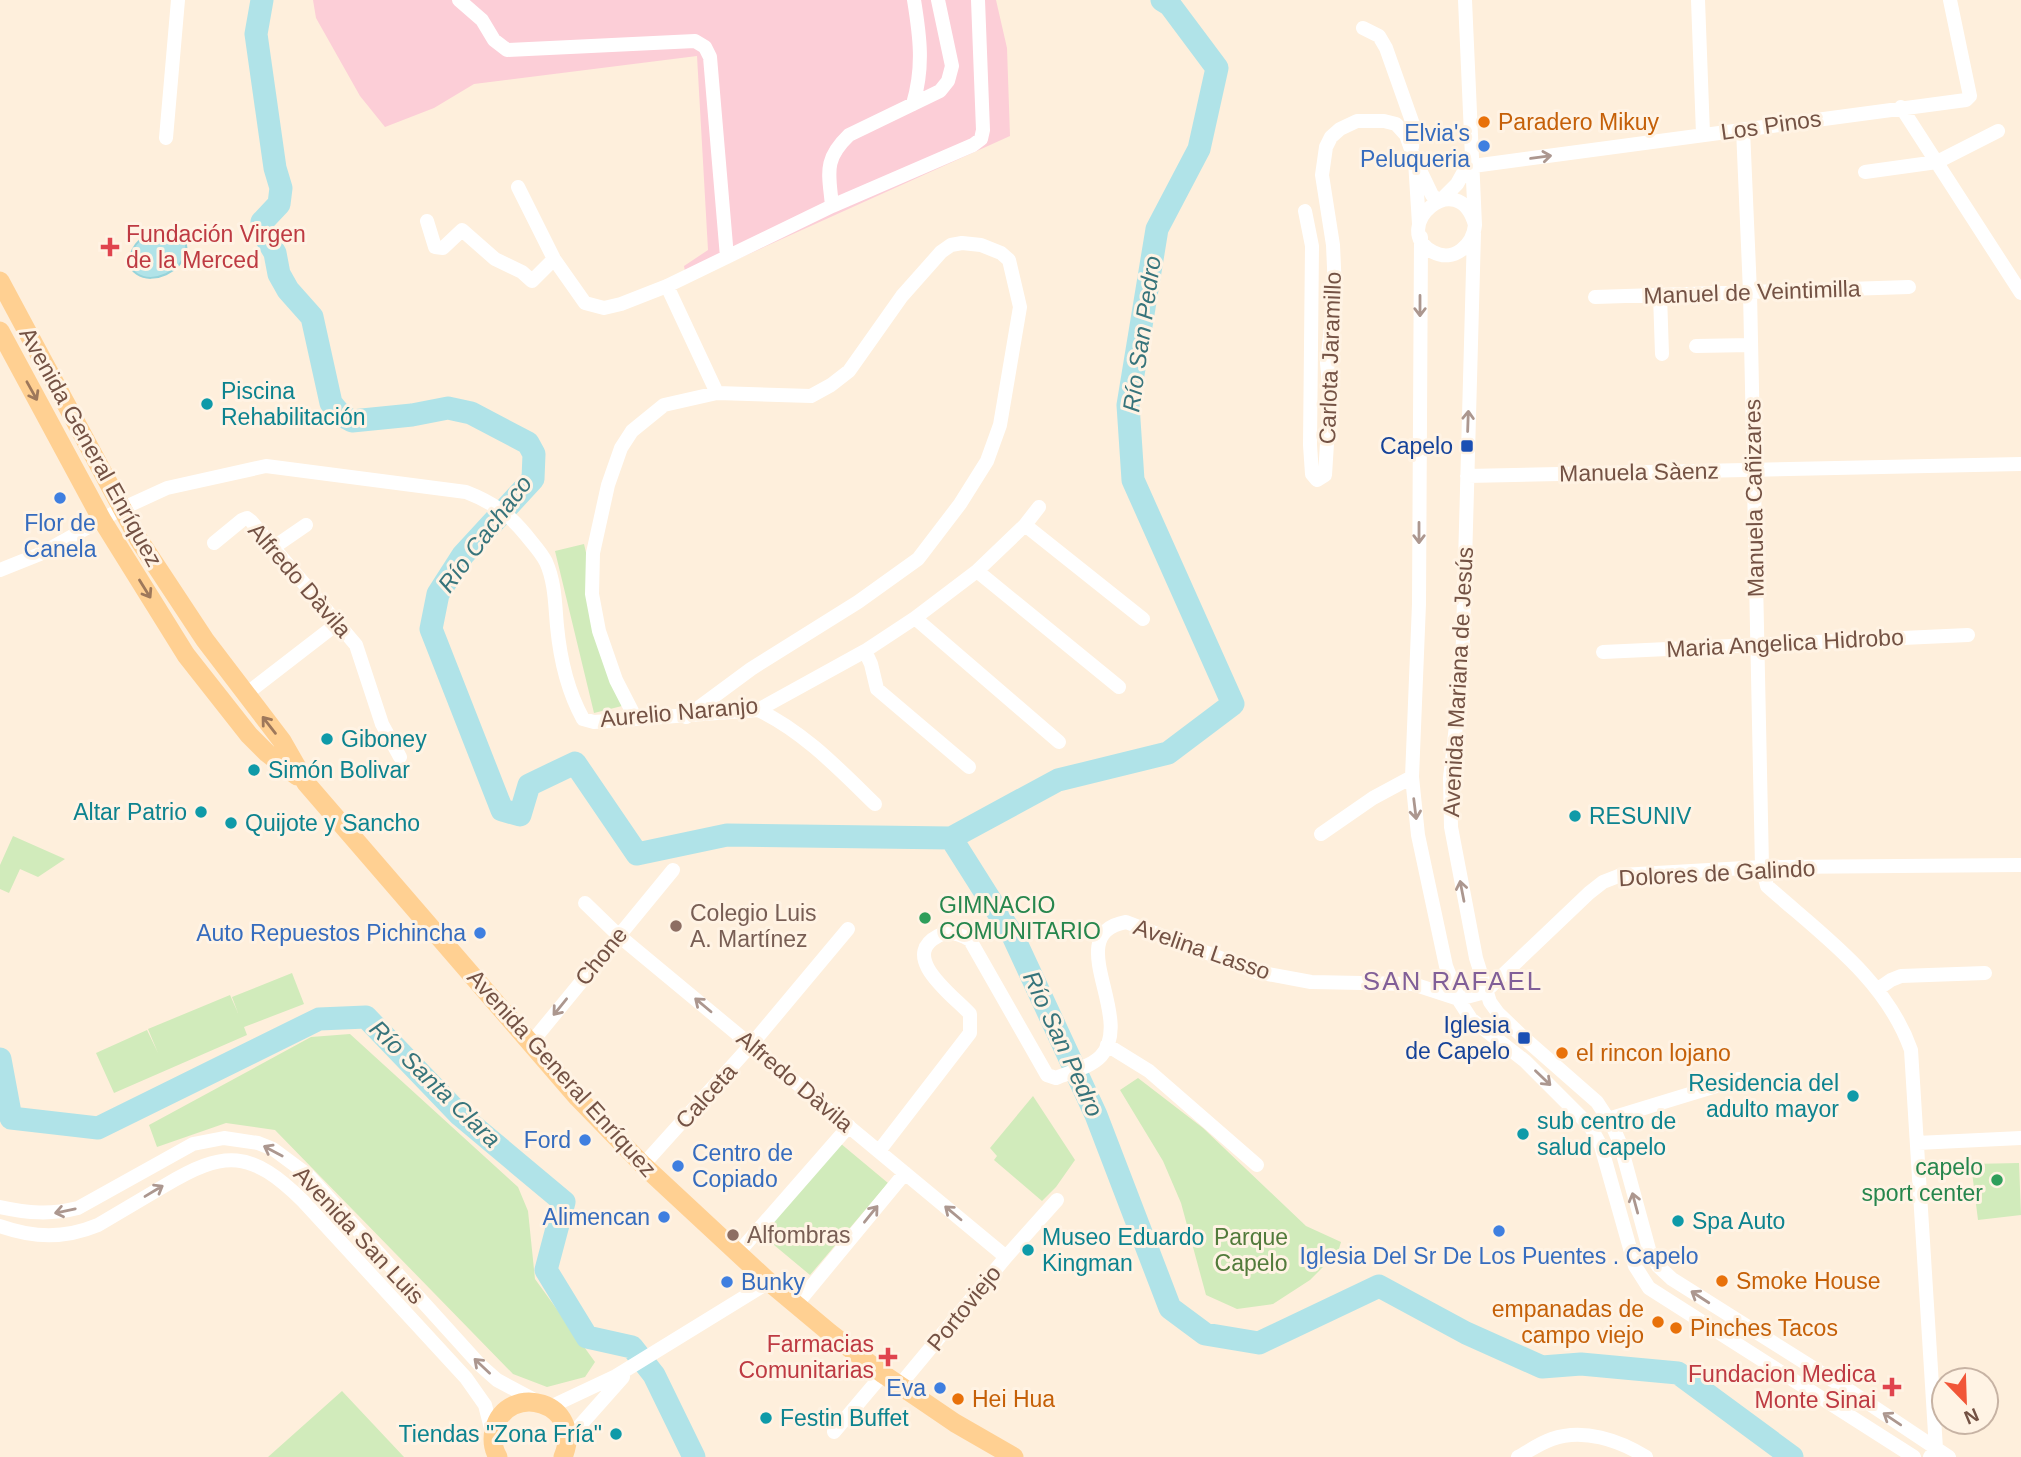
<svg xmlns="http://www.w3.org/2000/svg" width="2021" height="1457" font-family="Helvetica,sans-serif">
<style>
.medical{fill:#fcced7}
.green{fill:#d1ebbb}
.water{fill:#b0e3e8;stroke:#96d3da;stroke-width:2}
.lines{fill:none;stroke-linecap:round;stroke-linejoin:round}
.river{stroke:#b0e3e8;stroke-width:23}
.minor{stroke:#fff;stroke-width:14}
.major{stroke:#ffd092;stroke-width:19}
.oneway{stroke:#ac978f}
.oneway2{stroke:#9e785b}
.food-dot{fill:#e8710a;stroke:#fff3e4;stroke-width:2.5}
.shop-dot{fill:#3f7fe0;stroke:#fff3e4;stroke-width:2.5}
.health-dot{fill:#e0444e;stroke:#fff3e4;stroke-width:2.5}
.culture-dot{fill:#0f9aa8;stroke:#fff3e4;stroke-width:2.5}
.transit-dot{fill:#1a4fb4;stroke:#fff3e4;stroke-width:2.5}
.leisure-dot{fill:#2e9e5b;stroke:#fff3e4;stroke-width:2.5}
.education-dot{fill:#8d6e63;stroke:#fff3e4;stroke-width:2.5}
.labels{text-anchor:middle;stroke-width:6;stroke-linejoin:round;paint-order:stroke}
.food-label{font-size:23px;fill:#c56008;stroke:#fff3e4;text-anchor:start}
.street-label{font-size:23px;fill:#745244;stroke:#fff3e4}
.shop-label{font-size:23px;fill:#366cbe;stroke:#fff3e4;text-anchor:end}
.health-label{font-size:23px;fill:#be3a42;stroke:#fff3e4;text-anchor:end}
.culture-label{font-size:23px;fill:#0d838f;stroke:#fff3e4;text-anchor:start}
.transit-label{font-size:23px;fill:#164399;stroke:#fff3e4;text-anchor:end}
.leisure-label{font-size:23px;fill:#27864d;stroke:#fff3e4;text-anchor:start}
.education-label{font-size:23px;fill:#785e54;stroke:#fff3e4;text-anchor:start}
.park-label{font-size:23px;fill:#527b3b;stroke:#fff3e4}
.water-label{font-size:24px;font-style:italic;fill:#37747b;stroke:#fff3e4}
.quarter-label{font-size:26px;letter-spacing:2px;fill:#815f98;stroke:#fff3e4}
</style>
<rect width="100%" height="100%" fill="#feefdc"/>
<path class="medical" d="M 313,0 L 996,0 L 1007,48 L 1010,136 L 687,282 L 684,266 L 708,250 L 697,56 L 474,84 L 434,108 L 385,127 L 360,96 L 316,18 Z"/>
<path class="green" d="M 584,544 L 622,706 L 594,713 L 555,551 Z
M 13,836 L 65,859 L 38,877 L 20,869 L 9,893 L 0,889 L 0,865 Z
M 292,973 L 304,1004 L 244,1027 L 247,1035 L 114,1093 L 96,1053 L 147,1030 L 158,1053 L 148,1029 L 230,995 L 238,1013 L 232,997 Z
M 350,1034 L 518,1187 L 528,1211 L 535,1279 L 595,1362 L 585,1377 L 547,1387 L 513,1374 L 275,1130 L 226,1123 L 157,1147 L 149,1125 L 311,1037 Z
M 1138,1078 L 1203,1128 L 1306,1226 L 1341,1242 L 1338,1252 L 1310,1280 L 1273,1304 L 1237,1309 L 1206,1295 L 1181,1203 L 1163,1161 L 1120,1090 Z
M 1033,1096 L 1075,1160 L 1056,1187 L 1042,1201 L 994,1160 L 997,1156 L 990,1148 Z
M 840,1143 L 888,1183 L 810,1275 L 762,1235 Z
M 2019,1163 L 2021,1215 L 1978,1220 L 1971,1164 Z
M 342,1391 L 404,1457 L 268,1457 Z"/>
<path class="water" d="M 160,232 C 173,230 189,236 186,252 C 182,271 153,285 137,274 C 122,264 133,244 144,237 C 149,235 155,233 160,232 Z"/>
<g class="lines">
<path class="river" d="M 262,0 L 256,34 L 275,168 L 281,188 L 279,204 L 262,222 L 262,231 L 275,253 L 279,274 L 288,290 L 312,317 L 331,403 L 341,415 L 352,421 L 412,415 L 448,408 L 471,413 L 528,443 L 534,454 L 533,479 L 463,555 L 438,594 L 431,629 L 502,810 L 520,815 L 529,785 L 575,763 L 637,854 L 727,835 L 951,838
M 1162,0 L 1170,5 L 1217,68 L 1199,149 L 1157,229 L 1128,405 L 1133,480 L 1233,704 L 1168,753 L 1058,780 L 951,838 L 1013,936 L 1096,1115 L 1170,1308 L 1205,1334 L 1259,1343 L 1379,1286 L 1466,1333 L 1542,1367 L 1581,1364 L 1678,1373 L 1792,1457
M 0,1059 L 11,1118 L 98,1128 L 319,1019 L 366,1017 L 460,1115 L 564,1202 L 546,1270 L 587,1337 L 632,1347 L 654,1375 L 694,1457"/>
<path class="minor" d="M 459,0 L 482,20 L 494,40 L 507,50 L 695,41 L 705,47 L 710,57 L 727,257
M 1465,0 L 1475,225 C 1473,245 1454,263 1433,252 C 1388,228 1458,164 1475,225
M 1698,0 L 1703,134
M 1363,28 L 1379,36 L 1386,48 L 1414,127 L 1412,147
M 913,104 C 924,67 920,37 914,0
M 1901,107 L 2021,293
M 1743,129 L 1750,292 L 1762,867 L 1767,886 C 1822,935 1886,979 1911,1050 L 1936,1449 L 1930,1457
M 166,138 L 178,0
M 1473,166 L 1966,100 L 1970,96 L 1950,0
M 1419,168 L 1432,195 L 1439,201
M 1865,172 L 1937,162 L 1998,131
M 518,187 L 554,259 L 585,303 L 604,308 L 621,304 L 667,286 L 832,206 L 973,145 L 981,139 L 983,130 L 978,0
M 1441,200 L 1457,184 L 1472,157
M 832,206 C 829,173 823,160 849,135 L 940,91 L 948,81 L 952,66 L 938,0
M 1305,211 L 1312,246 L 1310,445 L 1312,474 L 1317,480 L 1325,475 L 1330,395 L 1327,363 L 1335,290 L 1333,245 L 1322,175 L 1326,147 L 1331,137 L 1340,129 L 1357,121 L 1384,121 L 1396,124 L 1406,135 L 1415,161 L 1419,224
M 427,221 L 435,247 L 443,248 L 462,230 L 495,259 L 522,272 L 532,281 L 554,259
M 1474,233 L 1462,673 L 1450,778 L 1451,827 L 1476,958 L 1490,1002 L 1498,1013 L 1524,1038 L 1597,1102 L 1612,1125 L 1620,1143 L 1650,1253 L 1658,1266 L 1672,1279 L 1853,1393 L 1949,1457
M 1421,237 L 1419,604 L 1412,777 L 1418,835 L 1446,966 L 1460,1002 L 1471,1019 L 1525,1061 L 1590,1126 L 1601,1146 L 1635,1266 L 1649,1288 L 1914,1457
M 667,286 L 717,393
M 1660,295 L 1662,354
M 1595,297 L 1909,287
M 1696,346 L 1751,345
M 1467,476 L 2021,464
M 1025,525 L 1143,619
M 214,543 L 242,520 L 247,518 L 251,521 L 356,645 L 382,724 L 400,757
M 274,547 L 306,525
M 0,570 L 40,554 L 121,509 L 167,488 L 266,466 L 466,492 C 492,502 509,514 526,535 C 533,544 541,552 546,562 C 555,582 555,604 557,626 C 560,658 567,690 583,719 L 594,722 L 758,710 L 865,651 L 915,618 L 977,571 L 1025,525 L 1039,507
M 977,571 L 1119,687
M 915,618 L 1059,742
M 865,651 L 871,664 L 877,689 L 969,767
M 1603,652 L 1968,635
M 246,694 L 338,623
M 758,710 C 803,731 840,770 875,804
M 636,719 L 616,680 L 599,631 L 592,594 L 593,553 L 608,485 L 621,448 L 632,431 L 664,405 L 717,393 L 811,396 L 831,385 L 849,371 L 902,296 L 941,252 L 951,245 L 962,243 L 981,245 L 1001,253 L 1009,260 L 1020,307 L 1000,425 L 987,461 L 960,504 L 918,559 L 858,602 L 751,669 L 686,717
M 1321,834 L 1373,798 L 1412,777
M 585,903 L 618,935 L 1006,1257
M 1878,989 L 1891,980 L 1901,976 L 1985,973
M 1459,999 L 1485,992 L 1589,893 L 1603,882 L 1621,875 L 1762,867 L 2021,865
M 531,1043 L 673,870
M 1107,1045 L 1149,1071 L 1257,1165
M 1608,1119 L 1739,1079
M 1917,1143 L 2021,1138
M 879,1151 L 970,1033 L 970,1014 C 955,997 898,957 938,936 C 948,930 960,934 970,940 L 1047,1075 L 1056,1078 C 1070,1072 1091,1067 1101,1056 C 1136,1017 1060,934 1126,922 L 1257,972 L 1311,982 L 1413,984 L 1459,999
M 643,1165 L 751,1045 L 848,929
M 0,1207 C 28,1213 50,1215 78,1208 L 193,1144 L 224,1138 L 258,1143 L 273,1149 L 308,1175 L 480,1365 L 497,1380 L 538,1402
M 0,1226 C 34,1238 64,1239 98,1225 C 120,1212 142,1199 164,1186 C 225,1149 251,1150 303,1201 L 466,1378 L 485,1405 L 493,1436
M 738,1253 L 849,1126
M 796,1305 L 905,1173
M 899,1386 L 1006,1257 L 1057,1200
M 550,1407 L 616,1376 L 769,1282
M 834,1432 L 883,1374
M 568,1439 L 623,1377
M 1518,1457 C 1529,1451 1540,1443 1552,1439 C 1583,1428 1619,1440 1646,1457"/>
<path class="major" d="M 0,281 L 139,540 L 205,640 L 282,741 L 306,783 L 578,1098 L 643,1165 L 769,1282 L 830,1333 L 883,1374 L 955,1423 L 1014,1457
M 0,331 L 102,520 L 186,655 L 249,735 L 267,753 L 297,776
M 498,1457 C 493,1449 492,1440 494,1430 C 507,1380 586,1402 563,1457"/>
</g>
<defs><path id="oneway-shaft" d="M-6 0H5M1.5-3L5.5 0L1.5 3" fill="none" stroke-width="1.6" stroke-linecap="round" stroke-linejoin="round" transform="scale(1.75)"/></defs>
<g class="oneway">
<use href="#oneway-shaft" transform="translate(1541 157) rotate(-8)"/>
<use href="#oneway-shaft" transform="translate(1420 306) rotate(90)"/>
<use href="#oneway-shaft" transform="translate(1468 421) rotate(-88)"/>
<use href="#oneway-shaft" transform="translate(1419 533) rotate(90)"/>
<use href="#oneway-shaft" transform="translate(1415 809) rotate(83)"/>
<use href="#oneway-shaft" transform="translate(1462 891) rotate(-101)"/>
<use href="#oneway-shaft" transform="translate(703 1005) rotate(-140)"/>
<use href="#oneway-shaft" transform="translate(560 1007) rotate(129)"/>
<use href="#oneway-shaft" transform="translate(1543 1078) rotate(44)"/>
<use href="#oneway-shaft" transform="translate(273 1151) rotate(-152)"/>
<use href="#oneway-shaft" transform="translate(154 1191) rotate(-31)"/>
<use href="#oneway-shaft" transform="translate(1635 1203) rotate(-105)"/>
<use href="#oneway-shaft" transform="translate(65 1211) rotate(168)"/>
<use href="#oneway-shaft" transform="translate(953 1213) rotate(-140)"/>
<use href="#oneway-shaft" transform="translate(871 1214) rotate(-51)"/>
<use href="#oneway-shaft" transform="translate(1700 1297) rotate(-147)"/>
<use href="#oneway-shaft" transform="translate(482 1366) rotate(-137)"/>
<use href="#oneway-shaft" transform="translate(1892 1419) rotate(-146)"/>
</g>
<g class="oneway2">
<use href="#oneway-shaft" transform="translate(32 391) rotate(61)"/>
<use href="#oneway-shaft" transform="translate(145 589) rotate(58)"/>
<use href="#oneway-shaft" transform="translate(269 725) rotate(-128)"/>
</g>
<g class="food-dot">
<circle cx="1484" cy="122" r="7"/>
<circle cx="1562" cy="1053" r="7"/>
<circle cx="1722" cy="1281" r="7"/>
<circle cx="1658" cy="1322" r="7"/>
<circle cx="1676" cy="1328" r="7"/>
<circle cx="958" cy="1399" r="7"/>
</g>
<g class="shop-dot">
<circle cx="1484" cy="146" r="7"/>
<circle cx="60" cy="498" r="7"/>
<circle cx="480" cy="933" r="7"/>
<circle cx="585" cy="1140" r="7"/>
<circle cx="678" cy="1166" r="7"/>
<circle cx="664" cy="1217" r="7"/>
<circle cx="1499" cy="1231" r="7"/>
<circle cx="727" cy="1282" r="7"/>
<circle cx="940" cy="1388" r="7"/>
</g>
<g class="health-dot">
<path d="M106.5 236.5h7v7h7v7h-7v7h-7v-7h-7v-7h7z"/>
<path d="M884.5 1346.5h7v7h7v7h-7v7h-7v-7h-7v-7h7z"/>
<path d="M1888.5 1376.5h7v7h7v7h-7v7h-7v-7h-7v-7h7z"/>
</g>
<g class="culture-dot">
<circle cx="207" cy="404" r="7"/>
<circle cx="327" cy="739" r="7"/>
<circle cx="254" cy="770" r="7"/>
<circle cx="201" cy="812" r="7"/>
<circle cx="1575" cy="816" r="7"/>
<circle cx="231" cy="823" r="7"/>
<circle cx="1853" cy="1096" r="7"/>
<circle cx="1523" cy="1134" r="7"/>
<circle cx="1678" cy="1221" r="7"/>
<circle cx="1028" cy="1250" r="7"/>
<circle cx="766" cy="1418" r="7"/>
<circle cx="616" cy="1434" r="7"/>
</g>
<g class="transit-dot">
<rect x="1460" y="439" width="14" height="14" rx="3.5"/>
<rect x="1517" y="1031" width="14" height="14" rx="3.5"/>
</g>
<g class="leisure-dot">
<circle cx="925" cy="918" r="7"/>
<circle cx="1997" cy="1180" r="7"/>
</g>
<g class="education-dot">
<circle cx="676" cy="926" r="7"/>
<circle cx="733" cy="1235" r="7"/>
</g>
<g class="labels">
<g class="food-label">
<text x="1498" y="130">Paradero Mikuy</text>
<text x="1576" y="1061">el rincon lojano</text>
<text x="1736" y="1289">Smoke House</text>
<text x="1644" y="1317" text-anchor="end">empanadas de<tspan x="1644" dy="26">campo viejo</tspan></text>
<text x="1690" y="1336">Pinches Tacos</text>
<text x="972" y="1407">Hei Hua</text>
</g>
<g class="street-label">
<text transform="translate(1771 125) rotate(-8)" y="8">Los Pinos</text>
<text transform="translate(1752 292) rotate(-2)" y="8">Manuel de Veintimilla</text>
<text transform="translate(1330 358) rotate(-88)" y="8">Carlota Jaramillo</text>
<text transform="translate(91 447) rotate(61)" y="8">Avenida General Enríquez</text>
<text transform="translate(1639 472) rotate(-1)" y="8">Manuela Sàenz</text>
<text transform="translate(1754 498) rotate(-91)" y="8">Manuela Cañizares</text>
<text transform="translate(300 580) rotate(49)" y="8">Alfredo Dàvila</text>
<text transform="translate(1785 643) rotate(-3)" y="8">Maria Angelica Hidrobo</text>
<text transform="translate(1458 682) rotate(-87)" y="8">Avenida Mariana de Jesús</text>
<text transform="translate(679 712) rotate(-5)" y="8">Aurelio Naranjo</text>
<text transform="translate(1717 873) rotate(-3)" y="8">Dolores de Galindo</text>
<text transform="translate(1202 949) rotate(19)" y="8">Avelina Lasso</text>
<text transform="translate(601 956) rotate(-51)" y="8">Chone</text>
<text transform="translate(562 1073) rotate(48)" y="8">Avenida General Enríquez</text>
<text transform="translate(795 1081) rotate(40)" y="8">Alfredo Dàvila</text>
<text transform="translate(706 1096) rotate(-48)" y="8">Calceta</text>
<text transform="translate(359 1235) rotate(47)" y="8">Avenida San Luis</text>
<text transform="translate(964 1308) rotate(-51)" y="8">Portoviejo</text>
</g>
<g class="shop-label">
<text x="1470" y="141">Elvia's<tspan x="1470" dy="26">Peluqueria</tspan></text>
<text x="60" y="531" text-anchor="middle">Flor de<tspan x="60" dy="26">Canela</tspan></text>
<text x="466" y="941">Auto Repuestos Pichincha</text>
<text x="571" y="1148">Ford</text>
<text x="692" y="1161" text-anchor="start">Centro de<tspan x="692" dy="26">Copiado</tspan></text>
<text x="650" y="1225">Alimencan</text>
<text x="1499" y="1264" text-anchor="middle">Iglesia Del Sr De Los Puentes . Capelo</text>
<text x="741" y="1290" text-anchor="start">Bunky</text>
<text x="926" y="1396">Eva</text>
</g>
<g class="health-label">
<text x="126" y="242" text-anchor="start">Fundación Virgen<tspan x="126" dy="26">de la Merced</tspan></text>
<text x="874" y="1352">Farmacias<tspan x="874" dy="26">Comunitarias</tspan></text>
<text x="1876" y="1382">Fundacion Medica<tspan x="1876" dy="26">Monte Sinai</tspan></text>
</g>
<g class="culture-label">
<text x="221" y="399">Piscina<tspan x="221" dy="26">Rehabilitación</tspan></text>
<text x="341" y="747">Giboney</text>
<text x="268" y="778">Simón Bolivar</text>
<text x="187" y="820" text-anchor="end">Altar Patrio</text>
<text x="1589" y="824">RESUNIV</text>
<text x="245" y="831">Quijote y Sancho</text>
<text x="1839" y="1091" text-anchor="end">Residencia del<tspan x="1839" dy="26">adulto mayor</tspan></text>
<text x="1537" y="1129">sub centro de<tspan x="1537" dy="26">salud capelo</tspan></text>
<text x="1692" y="1229">Spa Auto</text>
<text x="1042" y="1245">Museo Eduardo<tspan x="1042" dy="26">Kingman</tspan></text>
<text x="780" y="1426">Festin Buffet</text>
<text x="602" y="1442" text-anchor="end">Tiendas "Zona Fría"</text>
</g>
<g class="transit-label">
<text x="1453" y="454">Capelo</text>
<text x="1510" y="1033">Iglesia<tspan x="1510" dy="26">de Capelo</tspan></text>
</g>
<g class="leisure-label">
<text x="939" y="913">GIMNACIO<tspan x="939" dy="26">COMUNITARIO</tspan></text>
<text x="1983" y="1175" text-anchor="end">capelo<tspan x="1983" dy="26">sport center</tspan></text>
</g>
<g class="education-label">
<text x="690" y="921">Colegio Luis<tspan x="690" dy="26">A. Martínez</tspan></text>
<text x="747" y="1243">Alfombras</text>
</g>
<g class="park-label">
<text x="1251" y="1245">Parque<tspan x="1251" dy="26">Capelo</tspan></text>
</g>
<g class="water-label">
<text transform="translate(1142 334) rotate(-82)" y="8">Río San Pedro</text>
<text transform="translate(485 534) rotate(-53)" y="8">Río Cachaco</text>
<text transform="translate(1063 1044) rotate(65)" y="8">Río San Pedro</text>
<text transform="translate(435 1084) rotate(44)" y="8">Río Santa Clara</text>
</g>
<g class="quarter-label">
<text x="1453" y="990">SAN RAFAEL</text>
</g>
</g>
<g transform="translate(1965 1401) rotate(157)"><circle r="33" fill="#fff3e4" stroke="#c7b3a4" stroke-width="2"/>
<path d="M0-5L12 26L0 18L-12 26Z" fill="#f15638"/>
<text y="-10" font-size="19" font-weight="bold" text-anchor="middle" fill="#745244">N</text>
</g>
</svg>
